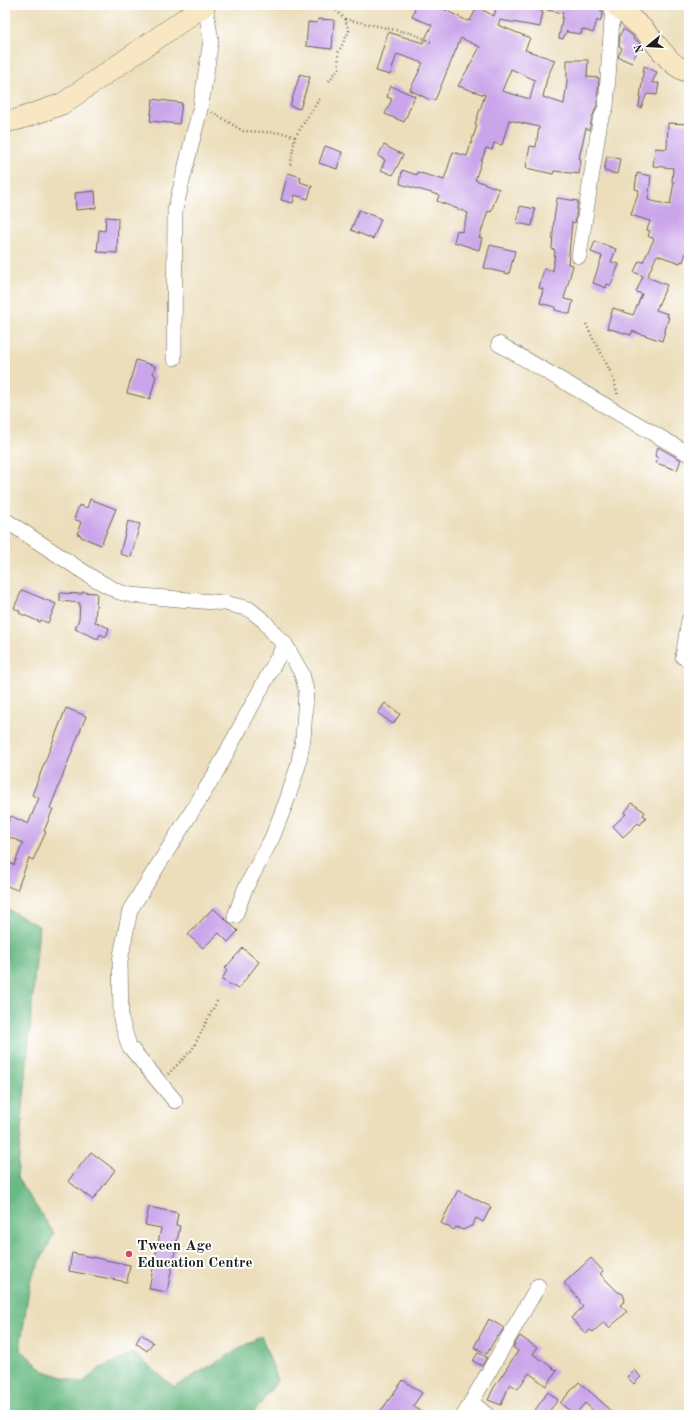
<svg xmlns="http://www.w3.org/2000/svg" width="694" height="1420" font-family="'Old Standard TT',serif">
<style>
.forest{fill:#69b984;stroke:#426a50}
.building{fill:#caa5ea;fill-rule:evenodd}
.lines{fill:none;stroke-linecap:round;stroke-linejoin:round}
.street-casing{stroke:#656054;stroke-width:16}
.secondary-casing{stroke:#656054;stroke-width:22}
.path{stroke:#656054;stroke-width:2.5;stroke-dasharray:1 3;stroke-linecap:butt}
.street{stroke:#fff;stroke-width:15}
.secondary{stroke:#f9e7c3;stroke-width:21}
.poi-dot{fill:#d1495b;stroke:#fff;stroke-width:1.5}
.labels{text-anchor:middle;stroke-width:4;stroke-linejoin:round;paint-order:stroke}
.poi-label{font-size:15px;font-weight:bold;fill:#1c1c1c;stroke:#fff;text-anchor:start}
</style>
<rect width="100%" height="100%" fill="#fff"/>
<filter id="ink" filterUnits="userSpaceOnUse"><feTurbulence type="fractalNoise" baseFrequency=".025" numOctaves="2"/><feDisplacementMap in="SourceGraphic" scale="8" xChannelSelector="R" yChannelSelector="G"/><feConvolveMatrix kernelMatrix="1 2 1 2 8 2 1 2 1" color-interpolation-filters="sRGB"/></filter>
<filter id="wash" filterUnits="userSpaceOnUse"><feTurbulence type="fractalNoise" baseFrequency=".012" numOctaves="4" result="noise"/><feDisplacementMap in="SourceGraphic" scale="16" xChannelSelector="R" yChannelSelector="G"/><feGaussianBlur stdDeviation="0.9" result="paint"/><feColorMatrix in="noise" values="0 0 0 0 0 0 0 0 0 0 0 0 0 0 0 0 0 1.4 0 .05"/><feComposite in="paint" operator="in"/></filter>
<g filter="url(#wash)">
<rect width="100%" height="100%" fill="#ecdebb"/>
<path class="forest" d="M 5,908 L 39,926 L 17,1178 L 54,1233 L 30,1282 L 20,1349 L 44,1371 L 82,1383 L 99,1369 L 133,1353 L 174,1387 L 261,1336 L 278,1380 L 252,1415 L 5,1415 Z"/>
<g id="blocks">
<path class="building" d="M 416,5 L 436,5 L 467,21 L 468,20 L 470,21 L 477,7 L 494,16 L 497,5 L 525,5 L 540,9 L 540,11 L 543,12 L 540,27 L 500,20 L 498,25 L 530,38 L 525,50 L 555,60 L 547,78 L 543,97 L 564,104 L 567,82 L 567,60 L 588,60 L 587,77 L 599,78 L 597,105 L 592,118 L 589,130 L 586,128 L 579,158 L 581,159 L 579,174 L 554,171 L 553,174 L 526,168 L 530,146 L 536,147 L 539,127 L 509,120 L 502,145 L 494,143 L 492,150 L 486,148 L 475,180 L 499,189 L 491,212 L 488,211 L 479,238 L 482,238 L 479,250 L 454,242 L 457,230 L 462,232 L 468,213 L 437,201 L 439,195 L 400,184 L 402,170 L 417,175 L 417,172 L 444,180 L 453,152 L 467,156 L 477,125 L 475,124 L 485,95 L 458,86 L 480,47 L 461,38 L 435,100 L 431,99 L 430,100 L 410,90 L 423,63 L 397,54 L 390,75 L 376,71 L 388,32 L 423,43 L 432,25 L 412,17 ZM 511,69 L 535,80 L 530,99 L 502,91 Z
M 547,5 L 602,5 L 600,10 L 604,12 L 603,13 L 600,22 L 597,20 L 593,33 L 582,29 L 581,34 L 567,32 L 567,30 L 563,39 L 559,38 L 563,13 L 547,10 Z
M 318,19 L 334,20 L 332,49 L 306,46 L 308,22 L 317,23 Z
M 623,29 L 629,33 L 634,37 L 633,39 L 638,41 L 640,44 L 632,63 L 618,57 L 622,48 L 619,46 L 620,35 Z
M 644,66 L 657,72 L 652,83 L 659,83 L 657,95 L 647,94 L 641,108 L 639,107 Z
M 300,74 L 310,77 L 300,109 L 290,106 Z
M 391,86 L 415,96 L 404,122 L 385,114 L 392,99 L 387,97 Z
M 153,99 L 182,103 L 179,124 L 150,121 Z
M 668,123 L 689,124 L 689,243 L 683,262 L 681,261 L 680,263 L 657,255 L 647,277 L 667,285 L 656,310 L 668,314 L 667,317 L 669,317 L 662,341 L 632,331 L 631,335 L 607,328 L 613,308 L 633,315 L 642,294 L 636,292 L 643,276 L 634,272 L 639,261 L 643,262 L 654,239 L 648,236 L 650,231 L 647,230 L 650,221 L 631,215 L 639,190 L 635,189 L 637,173 L 651,176 L 648,200 L 670,205 L 674,182 L 672,182 L 673,168 L 653,166 L 655,148 L 667,149 Z
M 384,145 L 403,155 L 393,175 L 381,170 L 385,160 L 378,156 Z
M 325,146 L 342,152 L 337,169 L 319,163 Z
M 607,156 L 620,159 L 617,174 L 604,171 Z
M 288,173 L 301,177 L 300,182 L 312,186 L 308,199 L 295,195 L 293,203 L 281,200 Z
M 95,191 L 96,208 L 76,210 L 75,193 Z
M 557,198 L 578,201 L 575,223 L 572,222 L 568,264 L 573,265 L 564,299 L 573,301 L 570,314 L 555,310 L 555,307 L 540,303 L 543,289 L 539,288 L 544,269 L 553,271 L 555,250 L 552,249 L 554,219 Z
M 520,206 L 535,209 L 532,226 L 517,223 Z
M 359,210 L 381,219 L 373,239 L 351,230 Z
M 106,217 L 118,218 L 117,253 L 97,252 L 99,230 L 105,231 Z
M 595,241 L 616,249 L 611,262 L 619,264 L 611,285 L 607,284 L 606,288 L 593,283 L 602,256 L 591,252 Z
M 490,245 L 515,251 L 509,274 L 484,268 Z
M 136,360 L 155,366 L 153,374 L 156,376 L 150,399 L 127,393 Z
M 658,447 L 681,460 L 677,470 L 656,463 L 658,458 L 655,456 Z
M 90,499 L 116,509 L 101,545 L 81,537 L 81,535 L 77,534 L 81,522 L 74,519 L 79,505 L 87,508 Z
M 128,521 L 140,524 L 131,557 L 120,554 Z
M 22,590 L 56,604 L 48,623 L 41,620 L 40,622 L 19,613 L 20,611 L 14,608 Z
M 82,592 L 97,593 L 95,622 L 109,628 L 106,637 L 100,634 L 98,639 L 75,629 L 79,619 L 80,603 L 60,601 L 60,593 L 82,594 Z
M 385,703 L 400,714 L 393,724 L 378,713 Z
M 66,708 L 86,716 L 50,808 L 53,809 L 44,831 L 46,832 L 33,860 L 29,858 L 17,890 L 5,885 L 5,861 L 14,865 L 23,843 L 5,835 L 5,829 L 11,816 L 28,824 L 39,798 L 32,795 Z
M 632,803 L 645,812 L 643,815 L 646,817 L 640,825 L 638,823 L 623,837 L 613,826 L 626,814 L 624,813 Z
M 213,908 L 238,931 L 228,942 L 219,933 L 203,948 L 188,935 Z
M 243,948 L 259,962 L 238,989 L 222,980 L 227,970 L 225,968 Z
M 91,1152 L 115,1170 L 93,1200 L 68,1181 Z
M 458,1190 L 491,1207 L 483,1222 L 476,1218 L 473,1225 L 463,1230 L 456,1227 L 454,1230 L 441,1223 Z
M 149,1207 L 178,1213 L 176,1225 L 180,1226 L 167,1292 L 149,1289 L 161,1228 L 145,1225 Z
M 72,1253 L 130,1265 L 127,1282 L 69,1271 Z
M 591,1258 L 603,1271 L 600,1274 L 618,1292 L 623,1294 L 625,1301 L 620,1305 L 627,1312 L 609,1328 L 604,1322 L 593,1332 L 590,1330 L 586,1334 L 571,1318 L 583,1307 L 579,1302 L 580,1300 L 564,1283 Z
M 489,1319 L 504,1328 L 498,1337 L 497,1336 L 487,1354 L 474,1347 Z
M 141,1334 L 153,1342 L 147,1351 L 136,1343 Z
M 520,1336 L 537,1348 L 533,1354 L 557,1371 L 546,1386 L 529,1373 L 518,1389 L 510,1384 L 501,1405 L 488,1400 L 493,1389 L 518,1351 L 513,1347 Z
M 478,1353 L 487,1357 L 482,1366 L 473,1361 Z
M 634,1370 L 641,1377 L 634,1384 L 627,1377 Z
M 403,1380 L 422,1393 L 413,1406 L 426,1415 L 378,1415 Z
M 579,1382 L 604,1404 L 614,1415 L 598,1415 L 585,1403 L 575,1415 L 560,1403 Z
M 548,1392 L 558,1400 L 546,1415 L 541,1415 L 535,1410 Z"/>
</g>
</g>
<g filter="url(#ink)">
<use href="#blocks" fill-opacity="0" stroke="#656054" stroke-width="1"/>
<g class="lines">
<defs>
<path id="street" d="M 579,256 L 600,121 L 606,107 L 613,5
M 499,344 L 689,454
M 174,358 L 175,210 L 201,105 L 211,40 L 205,5
M 5,520 L 93,578 L 119,592 L 131,595 L 225,603 L 249,609 L 264,621 L 277,637 L 285,644 L 302,674 L 306,690 L 305,710 L 303,739 L 298,766 L 287,800 L 272,838 L 245,889 L 235,916
M 689,620 L 683,657 L 689,658
M 175,1101 L 129,1046 L 121,1019 L 120,961 L 130,910 L 214,776 L 285,644
M 471,1402 L 487,1415
M 464,1415 L 538,1286"/>
<path id="secondary" d="M 615,5 C 624,13 633,20 642,28 C 656,41 670,68 689,72
M 5,122 L 19,119 L 62,104 L 205,5"/>
</defs>
<use href="#street" class="street-casing"/>
<use href="#secondary" class="secondary-casing"/>
<path class="path" d="M 345,19 L 414,34 L 433,43
M 329,81 L 339,68 L 338,53 L 349,31 L 345,19 L 331,5
M 212,112 L 243,131 L 284,133 L 295,137 L 290,167
M 295,137 L 320,98
M 586,324 C 597,348 614,371 618,397
M 168,1074 L 192,1050 L 217,1001"/>
<use href="#street" class="street"/>
<use href="#secondary" class="secondary"/>
</g>
</g>
<circle class="poi-dot" cx="129" cy="1254" r="4"/>
<g class="labels">
<g class="poi-label">
<text x="137" y="1250">Tween Age<tspan x="137" dy="17">Education Centre</tspan></text>
</g>
</g>
<rect width="694" height="1420" fill="none" stroke="#fff" stroke-width="20"/>
<g transform="translate(648 46) rotate(252)" stroke="#ffffff" stroke-width="3" paint-order="stroke">
<path d="M0-3L7 15L0 10L-7 15Z" fill="#1c1c1c"/>
<text y="-6" font-size="11" font-weight="bold" text-anchor="middle" fill="#1c1c1c">N</text>
</g>
</svg>
